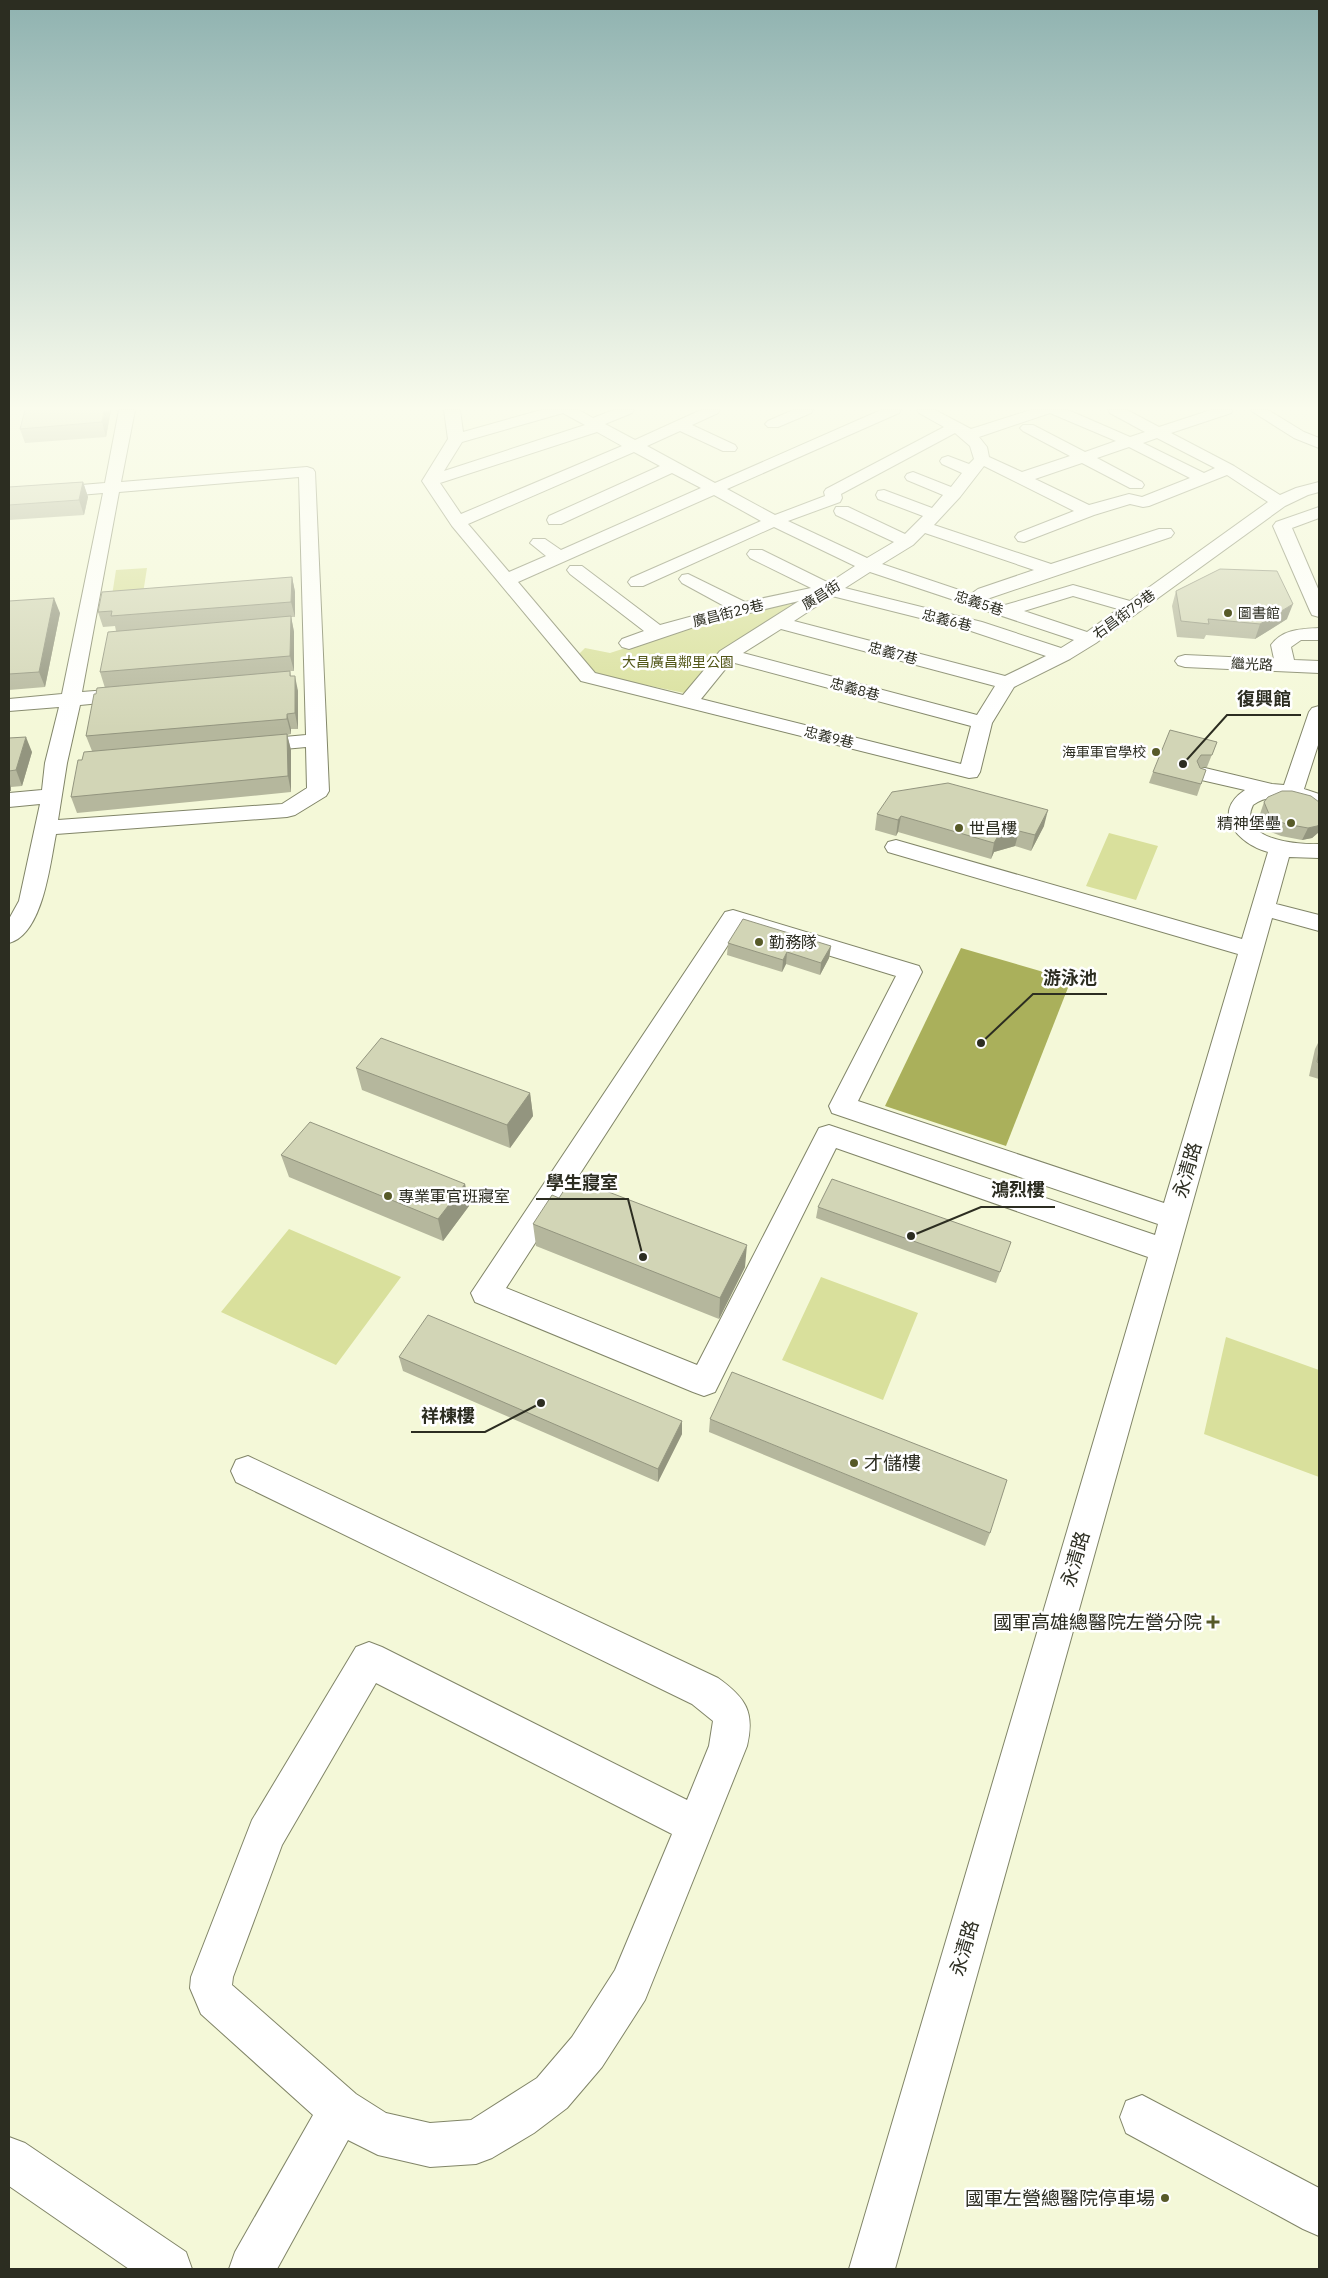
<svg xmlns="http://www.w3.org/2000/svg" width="1328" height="2278" font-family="'IBM Plex Sans','Noto Sans TC',sans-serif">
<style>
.green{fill:#d9e09c}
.water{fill:#aab05b}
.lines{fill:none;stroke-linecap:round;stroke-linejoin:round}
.minor-casing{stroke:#818568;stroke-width:2}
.minor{fill:#fff;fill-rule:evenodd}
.wall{fill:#b5b79d}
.shaded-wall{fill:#93957f}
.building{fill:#d2d5b6;stroke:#93957f}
.poi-dot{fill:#575a28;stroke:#fff;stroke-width:2}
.labels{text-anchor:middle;stroke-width:5;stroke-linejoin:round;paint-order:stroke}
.far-street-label{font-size:14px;fill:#2c2d21;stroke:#fff}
.far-poi-label{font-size:14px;fill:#2c2d21;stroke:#fff;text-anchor:start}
.far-park-label{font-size:14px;fill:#525617;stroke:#fff}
.poi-label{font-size:16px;fill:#2c2d21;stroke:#fff;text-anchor:start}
.near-street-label{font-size:19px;fill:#2c2d21;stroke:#fff}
.near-poi-label{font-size:19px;fill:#2c2d21;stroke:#fff;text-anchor:end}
.leader{fill:none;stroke:#2c2d21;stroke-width:2}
.callout-dot{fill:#2c2d21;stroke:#fff;stroke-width:2}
.callout-label{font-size:18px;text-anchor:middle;font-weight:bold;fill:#2c2d21;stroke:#fff;stroke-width:5;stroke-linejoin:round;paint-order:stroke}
</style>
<rect width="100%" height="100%" fill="#f4f8d8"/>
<path class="green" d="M 147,568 L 142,600 L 111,602 L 116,570 Z
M 814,596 L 689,694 L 593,674 L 577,656 L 585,648 L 610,653 L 736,612 Z
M 1109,833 L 1158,846 L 1136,900 L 1086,886 Z
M 289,1229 L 401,1277 L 336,1365 L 221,1312 Z
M 821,1277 L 918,1313 L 883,1400 L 782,1360 Z
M 1226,1337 L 1319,1370 L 1319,1477 L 1204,1434 Z"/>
<path class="water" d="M 961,948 L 1071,980 L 1006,1146 L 885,1106 Z"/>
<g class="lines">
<defs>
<path id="minor" d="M 119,410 L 135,410 L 121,482 L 307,467 L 313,469 L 315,472 L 329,791 L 326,796 L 295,815 L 287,817 L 56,834 C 50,864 43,934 9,943 L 9,919 L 19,901 L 40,804 L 9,807 L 9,793 L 42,790 L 45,763 L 59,707 L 9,711 L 9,699 L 62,694 L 103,493 L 9,501 L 9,491 L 105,483 ZM 299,477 L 306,735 L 252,740 L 245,742 L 242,746 L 245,750 L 252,752 L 306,747 L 307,788 L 282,804 L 58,820 L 67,763 L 80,705 L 132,700 L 139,698 L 142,694 L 139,690 L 132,688 L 82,692 L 119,492 Z
M 444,410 L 460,410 L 463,432 L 541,410 L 579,410 L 593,418 L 613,410 L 634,410 L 632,413 L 605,424 L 635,440 L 701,410 L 720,410 L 718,413 L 692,425 L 735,445 L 737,448 L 735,451 L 723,451 L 680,431 L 647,446 L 715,483 L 881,410 L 901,410 L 899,413 L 727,489 L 775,515 L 825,496 L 824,492 L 826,489 L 944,427 L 919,413 L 917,410 L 935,410 L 971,429 L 1031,410 L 1068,410 L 1130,437 L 1145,432 L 1110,413 L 1108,410 L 1127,410 L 1159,427 L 1211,410 L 1233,410 L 1231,413 L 1171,433 L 1234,466 L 1280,495 L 1296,488 L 1319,482 L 1319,492 L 1308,495 L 1285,506 L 1096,643 L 1070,659 L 1014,687 L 992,723 L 980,772 L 977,777 L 969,778 L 581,681 L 452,526 L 422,481 L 448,439 ZM 563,413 L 585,425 L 444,471 L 462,442 ZM 1050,413 L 1116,441 L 1085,452 L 1033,425 L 1023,425 L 1020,428 L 1023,431 L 1070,456 L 1022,472 L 989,457 L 987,447 L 979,437 ZM 597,432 L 622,446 L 461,514 L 440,483 ZM 955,433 L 970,446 L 974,459 L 969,464 L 948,456 L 942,458 L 940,461 L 942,464 L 962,473 L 951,487 L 913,472 L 907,474 L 905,477 L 907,480 L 943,495 L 932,508 L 884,490 L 878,491 L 876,495 L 878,499 L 923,516 L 905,534 L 848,507 L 836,507 L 834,511 L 836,515 L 894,542 L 867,558 L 788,521 L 840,502 L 842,498 L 841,494 ZM 1157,438 L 1215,468 L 1204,473 L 1143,443 ZM 1129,447 L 1190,478 L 1142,497 L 1129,494 L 1089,505 L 1035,479 L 1082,463 L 1130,488 L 1142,488 L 1144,485 L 1142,482 L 1097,458 ZM 634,452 L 660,466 L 549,516 L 547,520 L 549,524 L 561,524 L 672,473 L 701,488 L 561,550 L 545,539 L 533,539 L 530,543 L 546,556 L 509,572 L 468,524 ZM 984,466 L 1074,511 L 1018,533 L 1015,537 L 1018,541 L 1024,542 L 1094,515 L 1130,504 L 1143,507 L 1149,506 L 1227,475 L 1268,502 L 1130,601 L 1073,585 L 1005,605 L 987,599 L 1171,537 L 1174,533 L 1171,529 L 1159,529 L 1051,564 L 934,525 L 960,497 ZM 714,495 L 761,521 L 631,578 L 628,582 L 631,586 L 643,586 L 774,527 L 855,566 L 829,583 L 762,550 L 750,550 L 747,554 L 750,558 L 811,588 L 745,602 L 688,574 L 682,575 L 679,579 L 682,583 L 726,607 L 660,625 L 582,566 L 570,566 L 567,570 L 570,574 L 644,631 L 622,639 L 619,643 L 622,647 L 629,649 L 703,624 L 799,601 L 720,651 L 683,695 L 595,673 L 518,582 ZM 925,533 L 1034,570 L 978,589 L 971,594 L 882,564 L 913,545 ZM 870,572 L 1074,640 L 1061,648 L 982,622 L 845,588 ZM 832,596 L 968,630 L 1046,656 L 1005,676 L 794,621 ZM 1073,596 L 1118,609 L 1087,632 L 1024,611 ZM 781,629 L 995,686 L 977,715 L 743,653 ZM 731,662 L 971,726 L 961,764 L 701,699 Z
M 793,410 L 813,410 L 811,413 L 778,427 L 768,427 L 765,424 L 768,421 Z
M 1250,410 L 1268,410 L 1304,432 L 1319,438 L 1319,448 L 1294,438 Z
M 1319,507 L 1319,518 L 1292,528 L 1319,591 L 1319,617 L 1312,615 L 1310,611 L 1273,526 L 1276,522 Z
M 1319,628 L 1319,640 L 1301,640 L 1291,647 L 1294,660 L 1319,661 L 1319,673 L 1185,667 L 1178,665 L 1175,661 L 1178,657 L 1185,655 L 1274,659 L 1271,645 C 1283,629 1301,629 1319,628 Z
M 1319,706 L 1319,742 L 1304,789 L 1319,794 L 1319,809 C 1296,803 1275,789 1253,805 C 1236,840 1299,845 1319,844 L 1319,858 L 1289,857 L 1276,904 L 1319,915 L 1319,931 L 1272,918 L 895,2269 L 849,2269 L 1148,1257 L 836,1148 L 715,1392 L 704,1396 L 693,1392 L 475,1302 L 471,1293 L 725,912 L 733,910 L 919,966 L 922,972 L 858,1101 L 1164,1203 L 1238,954 L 888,852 L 885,847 L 888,842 L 896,840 L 1242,939 L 1268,852 C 1238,844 1210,813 1245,790 L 1197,779 L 1194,774 L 1197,769 L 1205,768 L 1272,784 L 1284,785 L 1309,712 L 1312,708 ZM 739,928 L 896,976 L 829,1106 L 832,1113 L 1158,1224 L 1155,1235 L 829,1125 L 819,1128 L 697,1365 L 506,1288 Z
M 248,1456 L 718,1678 C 746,1698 755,1712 747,1746 L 645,2000 L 602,2067 L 567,2108 L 534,2133 L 492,2158 L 476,2164 L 430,2167 L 378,2155 L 348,2140 L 277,2269 L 229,2269 L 235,2252 L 313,2115 L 201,2014 L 190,1988 L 191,1977 L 252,1820 L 356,1647 L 369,1642 L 382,1647 L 687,1800 L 709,1746 L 713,1721 L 692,1704 L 236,1482 L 231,1471 L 236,1460 ZM 376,1683 L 672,1834 L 615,1970 L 572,2037 L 537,2078 L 471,2120 L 430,2123 L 386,2113 L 356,2094 L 232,1985 L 233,1977 L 282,1845 Z
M 1142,2095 L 1319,2188 L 1319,2236 L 1303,2229 L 1126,2133 L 1120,2117 L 1126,2101 Z
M 9,2137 L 25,2143 L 186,2252 L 192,2269 L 129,2269 L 9,2186 Z"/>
</defs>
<use href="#minor" class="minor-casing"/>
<use href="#minor" class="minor"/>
</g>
<path class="wall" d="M 25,410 L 111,410 L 106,437 L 25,443 L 20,429 Z
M 83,482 L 88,497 L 84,515 L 9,520 L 9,487 Z
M 292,577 L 295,592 L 295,617 L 291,617 L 294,632 L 294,671 L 290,671 L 291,676 L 298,691 L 298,729 L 291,729 L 291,734 L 287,735 L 291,750 L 291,792 L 77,813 L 71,797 L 82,760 L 92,751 L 86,736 L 96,694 L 105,688 L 100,672 L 116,631 L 115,626 L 103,627 L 98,612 Z
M 1176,591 L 1287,619 L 1255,639 L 1206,635 L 1204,639 L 1177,637 L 1172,606 Z
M 9,601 L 60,613 L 45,687 L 9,690 Z
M 9,738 L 32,752 L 22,786 L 11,787 L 11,791 L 9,791 Z
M 1217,742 L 1207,767 L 1199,767 L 1200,768 L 1206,770 L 1197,796 L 1149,783 L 1153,772 Z
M 1264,802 L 1319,802 L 1319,832 L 1312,838 L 1302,840 L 1281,836 L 1271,832 L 1264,826 L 1260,814 Z
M 877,814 L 1044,826 L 1031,851 L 1015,846 L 994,852 L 991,859 L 898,832 L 896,836 L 875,830 Z
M 728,943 L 831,946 L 829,958 L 820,975 L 786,964 L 782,972 L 727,955 Z
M 1319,1041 L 1319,1079 L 1309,1076 L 1315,1049 Z
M 356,1068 L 530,1093 L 533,1116 L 510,1148 L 362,1090 Z
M 281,1155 L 465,1184 L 469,1206 L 443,1241 L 289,1177 Z
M 818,1207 L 1011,1242 L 996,1283 L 816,1218 Z
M 533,1224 L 745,1267 L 719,1319 L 536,1246 Z
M 399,1357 L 682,1421 L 682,1434 L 658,1482 L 403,1371 Z
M 710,1419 L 990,1533 L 985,1546 L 709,1432 Z"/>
<path class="shaded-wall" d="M 104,410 L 111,410 L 106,437 L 102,422 Z
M 83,482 L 88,497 L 84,515 L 79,500 Z
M 292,577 L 295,592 L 295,617 L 291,602 Z
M 54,598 L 60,613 L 45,687 L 39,672 Z
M 1293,604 L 1287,619 L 1255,639 L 1260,624 Z
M 291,616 L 294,632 L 294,671 L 290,656 Z
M 295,676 L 298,691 L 298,729 L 295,713 Z
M 287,714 L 291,729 L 291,734 L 287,719 Z
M 287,734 L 291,750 L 291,792 L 288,776 Z
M 26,737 L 32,752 L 22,786 L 16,770 Z
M 9,781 L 11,787 L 11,791 L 9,791 Z
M 1048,810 L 1044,826 L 1031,851 L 1035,835 Z
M 901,816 L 898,832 L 896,836 L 898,820 Z
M 1319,825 L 1319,832 L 1312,838 L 1302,840 L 1308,828 Z
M 1019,831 L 1015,846 L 994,852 L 991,859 L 994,843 L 998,836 Z
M 831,946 L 829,958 L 820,975 L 821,963 Z
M 787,952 L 786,964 L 782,972 L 783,960 Z
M 530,1093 L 533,1116 L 510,1148 L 507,1125 Z
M 465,1184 L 469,1206 L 443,1241 L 438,1219 Z
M 747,1245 L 745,1267 L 719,1319 L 720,1298 Z
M 682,1421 L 682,1434 L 658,1482 L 658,1469 Z"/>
<path class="building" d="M 25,410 L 104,410 L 102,422 L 20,429 Z
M 83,482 L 79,500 L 9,505 L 9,487 Z
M 1220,569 L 1277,571 L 1293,604 L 1260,624 L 1208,619 L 1209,624 L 1181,621 L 1176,591 Z
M 292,577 L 291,602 L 111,616 L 112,611 L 98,612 L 102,592 Z
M 54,598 L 39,672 L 9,674 L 9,601 Z
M 291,616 L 290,656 L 100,672 L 108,632 Z
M 290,671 L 290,676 L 295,676 L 295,713 L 287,714 L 287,719 L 86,736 L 94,694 L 96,694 L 97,688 Z
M 1170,730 L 1217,742 L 1212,755 L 1201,755 L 1197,761 L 1200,768 L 1206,770 L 1201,784 L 1153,772 Z
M 287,734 L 288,776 L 71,797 L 78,760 L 82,760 L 84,752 Z
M 26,737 L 16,770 L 9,771 L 9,738 Z
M 948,783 L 1048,810 L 1035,835 L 1019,831 L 998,836 L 994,843 L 901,816 L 898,820 L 877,814 L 892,792 Z
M 1282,791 L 1292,791 L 1311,796 L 1319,802 L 1319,825 L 1317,826 L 1308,828 L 1286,824 L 1276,820 L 1269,814 L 1264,802 L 1268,797 Z
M 743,919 L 831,946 L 821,963 L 787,952 L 783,960 L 728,943 Z
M 381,1038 L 530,1093 L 507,1125 L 356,1068 Z
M 1319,1051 L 1319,1063 L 1317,1062 Z
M 310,1122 L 465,1184 L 438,1219 L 281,1155 Z
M 572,1178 L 747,1245 L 720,1298 L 533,1224 L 552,1195 L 559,1198 Z
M 832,1179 L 1011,1242 L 1000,1272 L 818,1207 Z
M 428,1315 L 682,1421 L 658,1469 L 399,1357 Z
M 732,1372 L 1007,1480 L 990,1533 L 710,1419 Z"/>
<linearGradient id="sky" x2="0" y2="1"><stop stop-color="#8fb2b0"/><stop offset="0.56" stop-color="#fafced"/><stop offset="1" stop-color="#fafced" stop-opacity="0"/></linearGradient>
<rect width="1328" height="729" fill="url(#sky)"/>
<g class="poi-dot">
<circle cx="1228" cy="613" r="5"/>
<circle cx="1156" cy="752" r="5"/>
<circle cx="1291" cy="823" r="5"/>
<circle cx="959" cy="828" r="5"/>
<circle cx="759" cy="942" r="5"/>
<circle cx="388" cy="1196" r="5"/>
<circle cx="854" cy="1463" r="5"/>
<path d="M1210.5 1614.5h5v5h5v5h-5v5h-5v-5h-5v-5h5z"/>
<circle cx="1165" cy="2198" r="5"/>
</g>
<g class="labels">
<g class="far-street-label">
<text transform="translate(821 595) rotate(-32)" y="5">廣昌街</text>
<text transform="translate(979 603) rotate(18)" y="5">忠義5巷</text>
<text transform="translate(728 613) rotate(-14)" y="5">廣昌街29巷</text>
<text transform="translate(1124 614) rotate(-36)" y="5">右昌街79巷</text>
<text transform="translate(947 620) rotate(14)" y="5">忠義6巷</text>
<text transform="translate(893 653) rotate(15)" y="5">忠義7巷</text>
<text transform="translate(1252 664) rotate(3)" y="5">繼光路</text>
<text transform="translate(855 689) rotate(15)" y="5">忠義8巷</text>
<text transform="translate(829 737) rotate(14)" y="5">忠義9巷</text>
</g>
<g class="far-poi-label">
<text x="1238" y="618">圖書館</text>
<text x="1146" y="757" text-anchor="end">海軍軍官學校</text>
</g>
<g class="far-park-label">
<text x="678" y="667">大昌廣昌鄰里公園</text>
</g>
<g class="poi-label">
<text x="1281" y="829" text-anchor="end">精神堡壘</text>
<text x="969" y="834">世昌樓</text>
<text x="769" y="948">勤務隊</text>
<text x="398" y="1202">專業軍官班寢室</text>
</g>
<g class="near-street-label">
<text transform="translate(1187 1170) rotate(-74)" y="7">永清路</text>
<text transform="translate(1075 1559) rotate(-74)" y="7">永清路</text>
<text transform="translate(964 1948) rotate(-74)" y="7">永清路</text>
</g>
<g class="near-poi-label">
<text x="864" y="1470" text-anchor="start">才儲樓</text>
<text x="1202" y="1629">國軍高雄總醫院左營分院</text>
<text x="1155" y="2205">國軍左營總醫院停車場</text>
</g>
</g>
<path class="leader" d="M1183 764L1227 715H1301M981 1043L1033 994H1107M643 1257L628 1199H536M911 1236L981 1207H1055M541 1403L485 1432H411"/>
<g class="callout-dot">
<circle cx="1183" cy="764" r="5"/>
<circle cx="981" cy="1043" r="5"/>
<circle cx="643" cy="1257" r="5"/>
<circle cx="911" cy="1236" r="5"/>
<circle cx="541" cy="1403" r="5"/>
</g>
<g class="callout-label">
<text x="1264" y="705">復興館</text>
<text x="1070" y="984">游泳池</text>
<text x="582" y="1189">學生寢室</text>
<text x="1018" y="1196">鴻烈樓</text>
<text x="448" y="1422">祥棟樓</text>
</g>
<rect width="1328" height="2278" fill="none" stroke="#2c2d21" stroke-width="20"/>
</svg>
